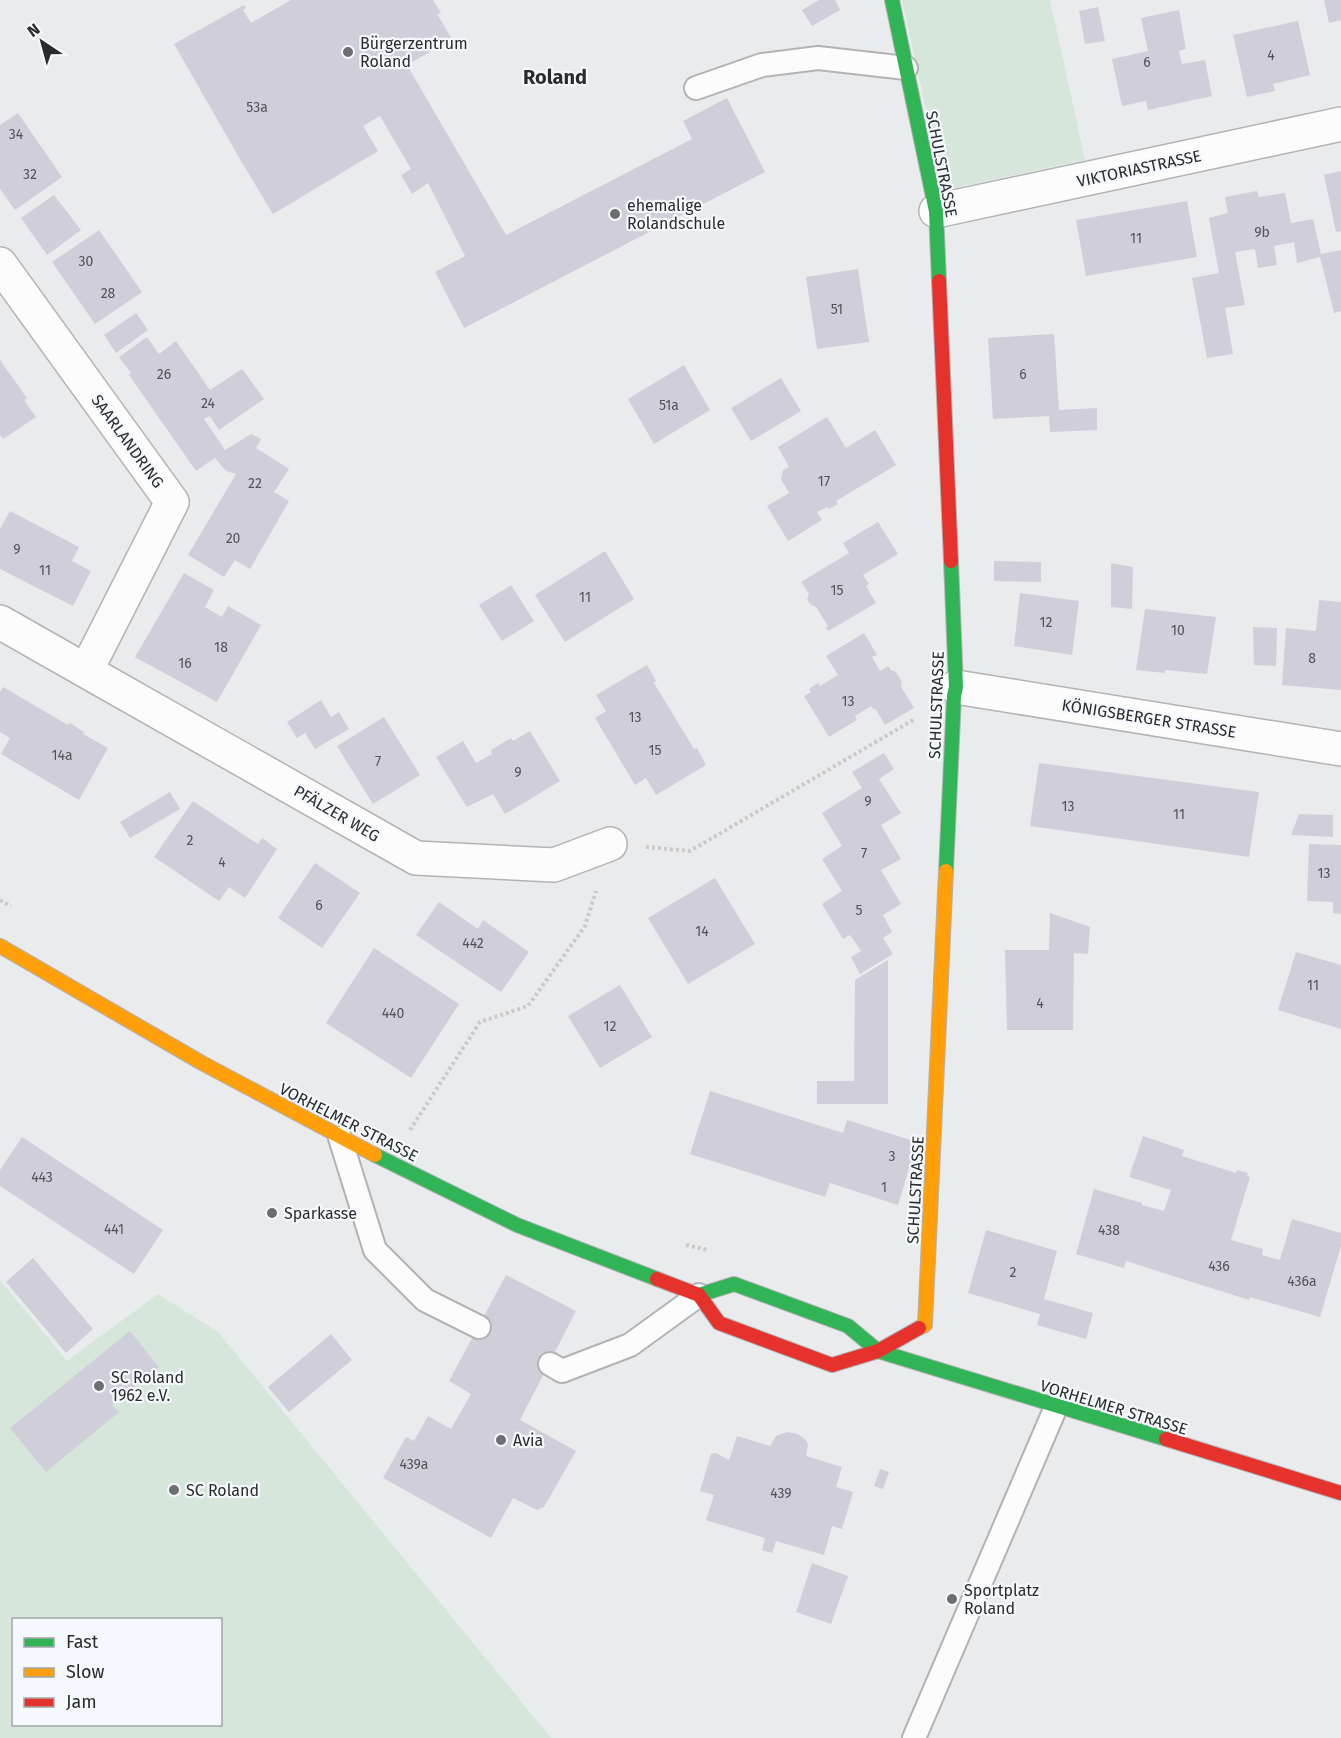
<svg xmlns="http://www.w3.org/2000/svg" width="1341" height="1738" font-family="'Fira Sans',sans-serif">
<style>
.green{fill:#d6e6da;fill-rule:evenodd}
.building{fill:#d0cfd9}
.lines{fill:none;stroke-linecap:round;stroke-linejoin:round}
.lane-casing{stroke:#b2b3b5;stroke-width:26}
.street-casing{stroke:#b2b3b5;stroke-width:36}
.fast-casing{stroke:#b2b3b5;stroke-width:16}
.slow-casing{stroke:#b2b3b5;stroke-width:16}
.jam-casing{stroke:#b2b3b5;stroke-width:16}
.path{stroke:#cacacb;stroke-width:4;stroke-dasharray:3 3;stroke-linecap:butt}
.lane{stroke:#fcfcfc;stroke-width:22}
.street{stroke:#fcfcfc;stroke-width:33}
.fast{stroke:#30b455;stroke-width:14}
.slow{stroke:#ff9f0a;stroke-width:14}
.jam{stroke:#e5322d;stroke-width:14}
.poi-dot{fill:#6c6e70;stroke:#f5f9fd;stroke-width:2}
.labels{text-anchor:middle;stroke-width:4.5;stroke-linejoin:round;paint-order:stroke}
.number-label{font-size:14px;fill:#535457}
.poi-label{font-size:16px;fill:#292b2c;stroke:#f5f9fd;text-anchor:start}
.street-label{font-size:16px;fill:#292b2c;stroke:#f5f9fd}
.quarter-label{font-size:20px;font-weight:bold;fill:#292b2c;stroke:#f5f9fd}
</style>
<rect width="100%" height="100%" fill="#e9ebed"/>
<path class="green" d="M 902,0 L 1050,0 L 1085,160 L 944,190 Z
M 0,1280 L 67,1361 L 158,1294 L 218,1332 L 551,1738 L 0,1738 ZM 14,1620 L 220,1620 L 220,1724 L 14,1724 Z"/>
<path class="building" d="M 291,0 L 433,0 L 441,13 L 437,14 L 452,39 L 407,65 L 506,235 L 692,139 L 683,121 L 727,98 L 765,172 L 464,328 L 435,272 L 465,256 L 428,183 L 412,194 L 401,175 L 411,169 L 380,116 L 363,126 L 378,151 L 273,214 L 241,161 L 174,44 L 244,5 L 246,8 L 243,10 L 251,23 Z
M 819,0 L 835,0 L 840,10 L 812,26 L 802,10 Z
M 1324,0 L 1341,0 L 1341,20 L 1329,23 Z
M 1098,7 L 1105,41 L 1085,44 L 1079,11 Z
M 1179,10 L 1186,49 L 1179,51 L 1182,64 L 1205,60 L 1212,96 L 1148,110 L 1146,101 L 1122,106 L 1112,59 L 1148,51 L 1141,18 Z
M 1298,21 L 1310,75 L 1273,84 L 1275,91 L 1247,97 L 1233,35 Z
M 18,113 L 62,177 L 15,210 L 0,189 L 0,125 Z
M 1341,171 L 1341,231 L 1336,232 L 1324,175 Z
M 1257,191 L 1259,197 L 1285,193 L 1291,223 L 1313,219 L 1321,254 L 1341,250 L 1341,311 L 1334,313 L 1320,257 L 1297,263 L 1294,242 L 1274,246 L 1277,265 L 1258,268 L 1255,249 L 1235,252 L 1245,305 L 1225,308 L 1233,354 L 1207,358 L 1192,278 L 1219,273 L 1209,218 L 1228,213 L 1225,197 Z
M 54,195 L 81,230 L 47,255 L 21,218 Z
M 1187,201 L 1197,257 L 1086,276 L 1076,220 Z
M 99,230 L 142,292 L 95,324 L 52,262 Z
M 858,269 L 869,342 L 817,349 L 806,277 Z
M 136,313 L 148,330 L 116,353 L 104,335 Z
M 1054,334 L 1059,410 L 1097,408 L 1097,430 L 1050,432 L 1049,416 L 993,419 L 988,338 Z
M 147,337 L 159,354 L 176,341 L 210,390 L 242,369 L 264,399 L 219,430 L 210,416 L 204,419 L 225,450 L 251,434 L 261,439 L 256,448 L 289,469 L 274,492 L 289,501 L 250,569 L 235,560 L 224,577 L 188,555 L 236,474 L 226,471 L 215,458 L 196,471 L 129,375 L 131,373 L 119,357 Z
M 0,360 L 27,398 L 24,400 L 36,417 L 3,439 L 0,435 Z
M 684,365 L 710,410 L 654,444 L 628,399 Z
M 781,378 L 801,411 L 751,441 L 731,408 Z
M 827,417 L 846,448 L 875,430 L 896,465 L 836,501 L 838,504 L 829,509 L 827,507 L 817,512 L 822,520 L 788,541 L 767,506 L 789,493 L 781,479 L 783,470 L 789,467 L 778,447 Z
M 10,511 L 79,547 L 72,561 L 91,571 L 73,606 L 0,569 L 0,529 Z
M 878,522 L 898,554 L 863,575 L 869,584 L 866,586 L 876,603 L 830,630 L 827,630 L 826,627 L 828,626 L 816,607 L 811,605 L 807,600 L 809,594 L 801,582 L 849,553 L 843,543 Z
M 605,551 L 634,599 L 565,642 L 535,595 Z
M 994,561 L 1041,562 L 1041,582 L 994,581 Z
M 1111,563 L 1133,567 L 1132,609 L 1111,607 Z
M 184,573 L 214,590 L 205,607 L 222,617 L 228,606 L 261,625 L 217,702 L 135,657 Z
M 511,585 L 534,621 L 502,641 L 479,605 Z
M 1020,593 L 1079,601 L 1072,655 L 1014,646 Z
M 1319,600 L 1341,602 L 1341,690 L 1282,685 L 1286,628 L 1316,631 Z
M 1145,609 L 1216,617 L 1207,674 L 1165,670 L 1165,673 L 1136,670 Z
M 1253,627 L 1277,628 L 1276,666 L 1254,665 Z
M 864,633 L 877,655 L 872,657 L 880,671 L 888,666 L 891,670 L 896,672 L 902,682 L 901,687 L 914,708 L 885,725 L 875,708 L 874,710 L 871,706 L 855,716 L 857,720 L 829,737 L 804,696 L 811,692 L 809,689 L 818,683 L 820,686 L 838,675 L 826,656 Z
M 647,665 L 656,681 L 654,683 L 694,749 L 697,748 L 706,765 L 656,795 L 646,778 L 635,785 L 595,718 L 606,711 L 596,695 Z
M 3,687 L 68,725 L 70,723 L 84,732 L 83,734 L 108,748 L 79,800 L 1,754 L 10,738 L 0,732 L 0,692 Z
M 321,700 L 331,717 L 339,712 L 349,729 L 315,749 L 305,733 L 297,738 L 287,722 Z
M 384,717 L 420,775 L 373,804 L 337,746 Z
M 530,731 L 560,781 L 505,814 L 493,794 L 467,807 L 436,757 L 463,741 L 476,763 L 492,754 L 491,750 L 511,738 L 513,741 Z
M 884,753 L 894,769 L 879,779 L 901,813 L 881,825 L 901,859 L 881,870 L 901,904 L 883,915 L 892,932 L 883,938 L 893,954 L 860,974 L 851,957 L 861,951 L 850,935 L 843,939 L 822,904 L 842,891 L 822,859 L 842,846 L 822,813 L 862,788 L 852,772 Z
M 1039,763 L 1259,792 L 1249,857 L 1030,826 Z
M 170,792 L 180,809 L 130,838 L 120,822 Z
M 193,801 L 258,844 L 262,838 L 277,849 L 245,898 L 229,887 L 219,901 L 154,857 Z
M 1299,814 L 1333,815 L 1333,837 L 1291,835 Z
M 1309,844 L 1341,845 L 1341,914 L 1333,913 L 1333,902 L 1307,901 Z
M 315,863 L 360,893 L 322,948 L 278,918 Z
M 715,878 L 755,944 L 688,984 L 648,918 Z
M 439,902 L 478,929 L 483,920 L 529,952 L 501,992 L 416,935 Z
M 1050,913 L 1090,927 L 1088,954 L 1074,953 L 1073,1030 L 1007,1030 L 1005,950 L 1049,950 Z
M 374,948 L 459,1004 L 411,1078 L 326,1023 Z
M 1296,952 L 1341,965 L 1341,1029 L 1278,1010 Z
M 888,960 L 888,1104 L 817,1104 L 817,1081 L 854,1081 L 855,980 Z
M 620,985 L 652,1037 L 600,1068 L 568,1016 Z
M 710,1091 L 843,1133 L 847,1120 L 917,1142 L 898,1205 L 830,1183 L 825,1197 L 690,1154 Z
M 1143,1136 L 1184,1150 L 1182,1156 L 1236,1173 L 1237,1170 L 1248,1173 L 1247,1176 L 1250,1177 L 1231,1240 L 1263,1249 L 1262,1255 L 1280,1260 L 1292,1219 L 1341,1233 L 1341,1246 L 1320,1317 L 1250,1297 L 1249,1300 L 1126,1261 L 1124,1268 L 1076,1254 L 1094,1189 L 1142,1203 L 1142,1205 L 1164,1211 L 1171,1190 L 1129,1177 Z
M 22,1137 L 163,1230 L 134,1274 L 0,1186 L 0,1170 Z
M 986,1230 L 1057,1251 L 1044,1299 L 1093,1313 L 1086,1339 L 1037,1325 L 1040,1314 L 968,1293 Z
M 33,1258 L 93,1329 L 66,1353 L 6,1282 Z
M 506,1275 L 576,1311 L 520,1420 L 576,1451 L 544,1507 L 537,1510 L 513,1498 L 491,1538 L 383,1478 L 406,1437 L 414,1441 L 428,1416 L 451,1429 L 471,1394 L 449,1381 Z
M 130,1331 L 159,1367 L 112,1405 L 119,1412 L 46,1472 L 10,1428 Z
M 331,1334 L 352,1360 L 289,1412 L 268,1387 Z
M 787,1432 L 798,1434 L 806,1440 L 808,1445 L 806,1456 L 842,1467 L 836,1487 L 853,1492 L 842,1529 L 832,1526 L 824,1555 L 776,1541 L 772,1553 L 762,1550 L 765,1538 L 706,1520 L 714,1495 L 700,1491 L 711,1454 L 716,1453 L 729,1460 L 737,1436 L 770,1446 L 776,1436 Z
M 880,1469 L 889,1472 L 883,1489 L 874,1486 Z
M 812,1563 L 848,1576 L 831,1624 L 796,1612 Z"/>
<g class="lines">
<defs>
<path id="lane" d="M 696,88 L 762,65 L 818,58 L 906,68
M 340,1138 L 375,1250 L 425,1300 L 479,1327
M 550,1364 L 562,1371 L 630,1345 L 699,1295
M 914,1738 L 1056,1407"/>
<path id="street" d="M 936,211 L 1341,124
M 0,264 L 172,502 L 86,671 L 0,622
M 86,671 L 416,858 L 554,865 L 610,844
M 956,687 L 1341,749"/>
<path id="fast" d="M 892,0 L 936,211 L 939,281
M 946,871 L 954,696 L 956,687 L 951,561
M 375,1155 L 517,1225 L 657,1279
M 699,1295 L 734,1284 L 848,1326 L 878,1351 L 1166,1439"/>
<path id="slow" d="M 0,946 L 202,1063 L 375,1155
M 919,1328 L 925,1325 L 946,871"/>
<path id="jam" d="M 939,281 L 951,561
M 657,1279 L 699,1295 L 719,1323 L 832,1365 L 878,1351 L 919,1328
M 1166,1439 L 1341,1493"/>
</defs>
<use href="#lane" class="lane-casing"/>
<use href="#street" class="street-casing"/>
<use href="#fast" class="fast-casing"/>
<use href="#slow" class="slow-casing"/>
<use href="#jam" class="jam-casing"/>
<path class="path" d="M 646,847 L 690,851 L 915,719
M 0,900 L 11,906
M 410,1130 L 480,1022 L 528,1006 L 585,926 L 596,891
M 686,1245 L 708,1250"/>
<use href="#lane" class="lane"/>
<use href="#street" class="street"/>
<use href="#fast" class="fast"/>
<use href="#slow" class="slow"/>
<use href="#jam" class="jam"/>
</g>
<g class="poi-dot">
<circle cx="348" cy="52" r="6"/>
<circle cx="615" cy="214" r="6"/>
<circle cx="272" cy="1213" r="6"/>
<circle cx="99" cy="1386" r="6"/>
<circle cx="501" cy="1440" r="6"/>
<circle cx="174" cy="1490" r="6"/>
<circle cx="952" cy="1599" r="6"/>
</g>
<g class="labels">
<g class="number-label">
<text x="1271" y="60">4</text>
<text x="1147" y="67">6</text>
<text x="257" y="112">53a</text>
<text x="16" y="139">34</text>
<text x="30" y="179">32</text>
<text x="1262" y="237">9b</text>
<text x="1136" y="243">11</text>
<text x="86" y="266">30</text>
<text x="108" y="298">28</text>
<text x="837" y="314">51</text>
<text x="164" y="379">26</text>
<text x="1023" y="379">6</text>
<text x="208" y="408">24</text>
<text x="669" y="410">51a</text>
<text x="824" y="486">17</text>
<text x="255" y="488">22</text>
<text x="233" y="543">20</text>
<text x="17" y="554">9</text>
<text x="45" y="575">11</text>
<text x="837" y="595">15</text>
<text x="585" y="602">11</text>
<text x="1046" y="627">12</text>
<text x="1178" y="635">10</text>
<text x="221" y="652">18</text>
<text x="1312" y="663">8</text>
<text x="185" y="668">16</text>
<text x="848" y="706">13</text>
<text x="635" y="722">13</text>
<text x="655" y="755">15</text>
<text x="62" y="760">14a</text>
<text x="378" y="766">7</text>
<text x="518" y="777">9</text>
<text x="868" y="806">9</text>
<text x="1068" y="811">13</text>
<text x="1179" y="819">11</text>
<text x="190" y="845">2</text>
<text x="864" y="858">7</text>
<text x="222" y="867">4</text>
<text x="1324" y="878">13</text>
<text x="319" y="910">6</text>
<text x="859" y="915">5</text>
<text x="702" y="936">14</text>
<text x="473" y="948">442</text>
<text x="1313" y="990">11</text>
<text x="1040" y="1008">4</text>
<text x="393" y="1018">440</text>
<text x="610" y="1031">12</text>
<text x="892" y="1161">3</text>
<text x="42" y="1182">443</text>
<text x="884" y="1192">1</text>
<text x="114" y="1234">441</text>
<text x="1109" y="1235">438</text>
<text x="1219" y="1271">436</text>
<text x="1013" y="1277">2</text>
<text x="1302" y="1286">436a</text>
<text x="414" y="1469">439a</text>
<text x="781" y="1498">439</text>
</g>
<g class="poi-label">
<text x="360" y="49">Bürgerzentrum<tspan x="360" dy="18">Roland</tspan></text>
<text x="627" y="211">ehemalige<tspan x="627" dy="18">Rolandschule</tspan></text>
<text x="284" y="1219">Sparkasse</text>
<text x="111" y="1383">SC Roland<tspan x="111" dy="18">1962 e.V.</tspan></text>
<text x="513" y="1446">Avia</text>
<text x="186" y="1496">SC Roland</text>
<text x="964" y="1596">Sportplatz<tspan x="964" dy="18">Roland</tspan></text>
</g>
<g class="street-label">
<text transform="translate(942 164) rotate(79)" y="6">SCHULSTRASSE</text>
<text transform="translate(1139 168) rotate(-12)" y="6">VIKTORIASTRASSE</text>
<text transform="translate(128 441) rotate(54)" y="6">SAARLANDRING</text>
<text transform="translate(936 705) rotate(-88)" y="6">SCHULSTRASSE</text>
<text transform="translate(1149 718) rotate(9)" y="6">KÖNIGSBERGER STRASSE</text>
<text transform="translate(337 813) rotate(30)" y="6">PFÄLZER WEG</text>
<text transform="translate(349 1122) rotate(27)" y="6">VORHELMER STRASSE</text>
<text transform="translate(915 1190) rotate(-87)" y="6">SCHULSTRASSE</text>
<text transform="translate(1114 1407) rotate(17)" y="6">VORHELMER STRASSE</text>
</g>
<g class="quarter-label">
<text x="555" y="84">Roland</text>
</g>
</g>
<rect x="12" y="1618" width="210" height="108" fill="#f5f9fd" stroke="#a3a7a9" stroke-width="1.5"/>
<rect x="24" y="1638" width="30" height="9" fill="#30b455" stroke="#a3a7a9" stroke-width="1.5"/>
<text x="66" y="1648" font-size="18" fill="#292b2c">Fast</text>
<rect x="24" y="1668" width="30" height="9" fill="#ff9f0a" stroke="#a3a7a9" stroke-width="1.5"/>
<text x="66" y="1678" font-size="18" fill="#292b2c">Slow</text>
<rect x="24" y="1698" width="30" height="9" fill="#e5322d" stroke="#a3a7a9" stroke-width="1.5"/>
<text x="66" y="1708" font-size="18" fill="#292b2c">Jam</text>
<g transform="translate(42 42) rotate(324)" stroke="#f5f9fd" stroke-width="4.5" paint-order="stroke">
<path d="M0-4.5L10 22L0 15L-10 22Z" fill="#292b2c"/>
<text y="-9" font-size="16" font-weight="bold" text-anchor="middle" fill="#292b2c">N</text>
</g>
</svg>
